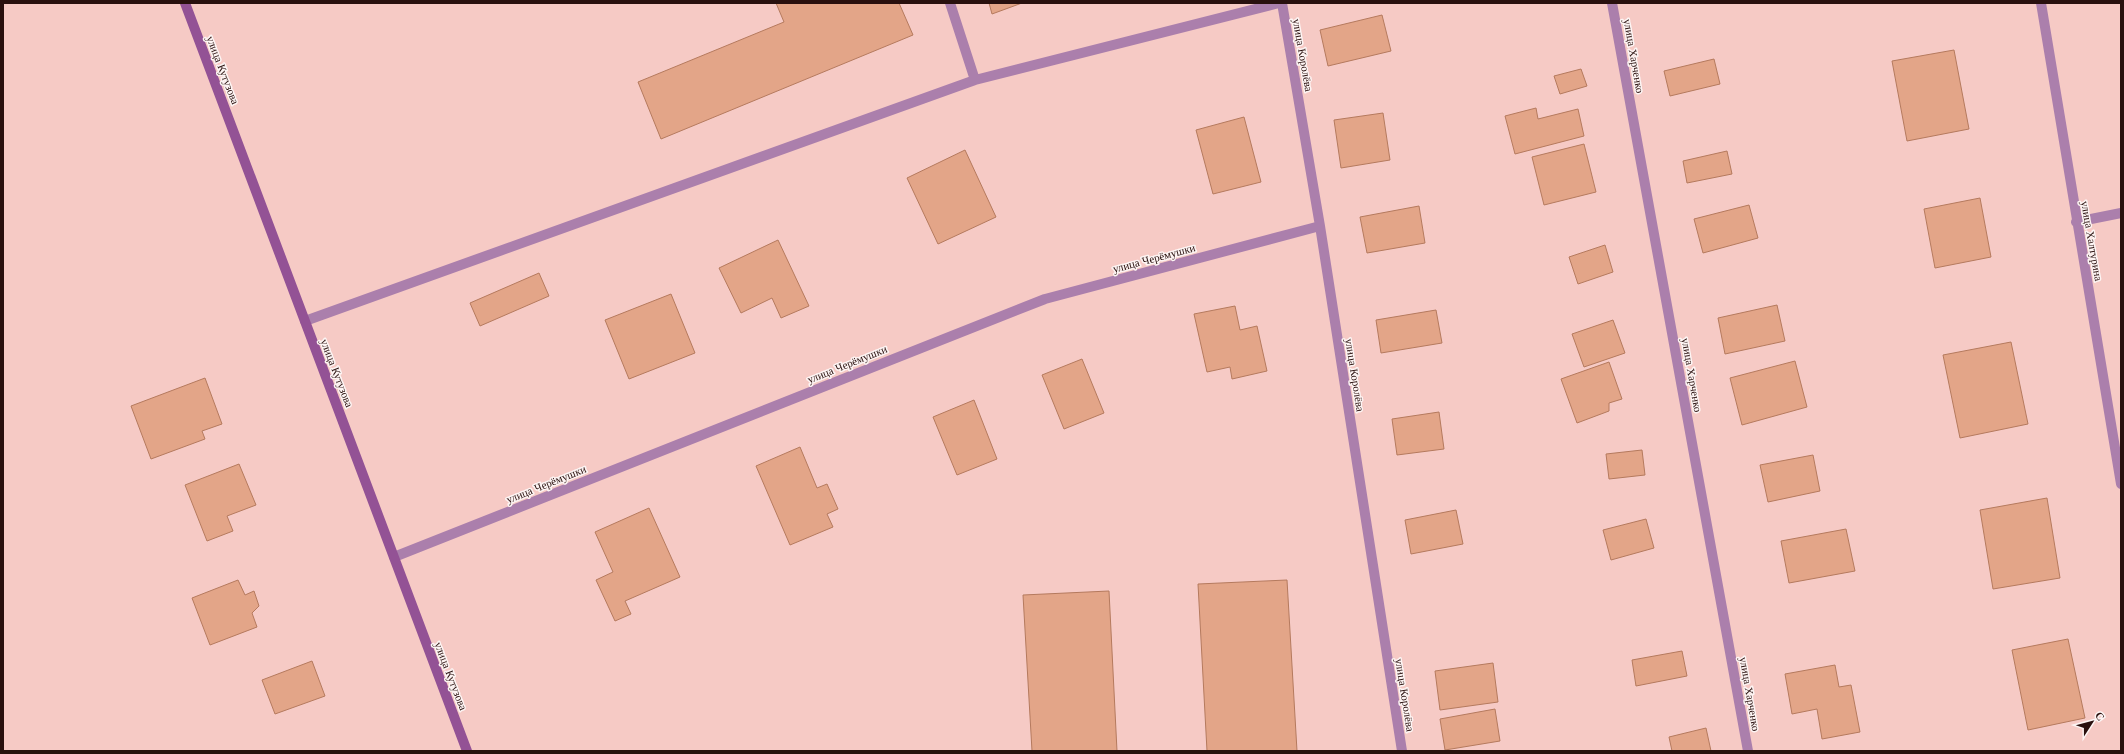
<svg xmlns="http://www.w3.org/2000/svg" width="2124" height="754" font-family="'Libre Baskerville',serif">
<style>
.building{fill:#e3a588;stroke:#b57a5e}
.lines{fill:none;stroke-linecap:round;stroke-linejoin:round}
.street{stroke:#ab7fac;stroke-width:10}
.secondary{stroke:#935295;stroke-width:10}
.labels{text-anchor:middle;stroke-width:3;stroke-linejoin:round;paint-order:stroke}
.street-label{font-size:11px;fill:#29100e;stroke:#fdf5f4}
</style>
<rect width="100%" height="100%" fill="#f6cac5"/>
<path class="building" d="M 776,3 L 899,3 L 913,35 L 661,139 L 638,82 L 784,22 Z
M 989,3 L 1022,3 L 992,14 Z
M 1382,15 L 1391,51 L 1328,66 L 1320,30 Z
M 1954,50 L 1969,129 L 1907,141 L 1892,61 Z
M 1714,59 L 1720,84 L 1670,96 L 1664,71 Z
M 1581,69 L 1587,86 L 1560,94 L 1554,76 Z
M 1536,108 L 1538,119 L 1578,109 L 1584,136 L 1515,154 L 1505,116 Z
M 1383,113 L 1390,160 L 1341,168 L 1334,120 Z
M 1244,117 L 1261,182 L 1213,194 L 1196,130 Z
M 1584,144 L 1596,192 L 1544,205 L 1532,157 Z
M 965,150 L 996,217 L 938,244 L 907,178 Z
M 1727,151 L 1732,174 L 1687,183 L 1683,161 Z
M 1980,198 L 1991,257 L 1935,268 L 1924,209 Z
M 1749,205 L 1758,238 L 1703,253 L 1694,219 Z
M 1419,206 L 1425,243 L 1367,253 L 1360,217 Z
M 778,240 L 809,306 L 781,318 L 772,298 L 741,313 L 719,268 Z
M 1605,245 L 1613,272 L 1578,284 L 1569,257 Z
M 539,273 L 549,296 L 480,326 L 470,303 Z
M 671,294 L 695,353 L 629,379 L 605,320 Z
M 1777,305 L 1785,341 L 1725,354 L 1718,318 Z
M 1235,306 L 1240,330 L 1257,326 L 1267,371 L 1232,379 L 1230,367 L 1207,372 L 1194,314 Z
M 1436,310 L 1442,343 L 1381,353 L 1376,320 Z
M 1613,320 L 1625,353 L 1584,367 L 1572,334 Z
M 2011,342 L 2028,424 L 1960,438 L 1943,355 Z
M 1082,359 L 1104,413 L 1064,429 L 1042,375 Z
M 1795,361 L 1807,407 L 1742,425 L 1730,378 Z
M 1609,362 L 1622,399 L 1609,403 L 1609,411 L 1577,423 L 1561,379 Z
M 205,378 L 222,424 L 202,431 L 205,439 L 151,459 L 131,406 Z
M 974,400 L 997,459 L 957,475 L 933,417 Z
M 1439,412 L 1444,449 L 1397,455 L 1392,419 Z
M 800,447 L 817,488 L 827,484 L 838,509 L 827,514 L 833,527 L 790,545 L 756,466 Z
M 1642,450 L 1645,475 L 1609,479 L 1606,454 Z
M 1813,455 L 1820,491 L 1768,502 L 1760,465 Z
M 239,464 L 256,505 L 227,516 L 233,531 L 207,541 L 185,485 Z
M 2047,498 L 2060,578 L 1993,589 L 1980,510 Z
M 649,508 L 680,577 L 625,601 L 631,614 L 615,621 L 596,580 L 613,572 L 595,532 Z
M 1456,510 L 1463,544 L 1411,554 L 1405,520 Z
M 1646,519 L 1654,548 L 1611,560 L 1603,530 Z
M 1846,529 L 1855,571 L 1789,583 L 1781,541 Z
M 238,580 L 245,595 L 254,591 L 259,606 L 252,613 L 257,627 L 210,645 L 192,598 Z
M 1287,580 L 1297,751 L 1207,751 L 1198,584 Z
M 1109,591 L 1117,751 L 1032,751 L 1023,595 Z
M 2068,639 L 2085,718 L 2028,730 L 2012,650 Z
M 1682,651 L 1687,676 L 1636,686 L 1632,660 Z
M 312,661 L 325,696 L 275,714 L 262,680 Z
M 1493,663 L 1498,702 L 1440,710 L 1435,671 Z
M 1835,665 L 1839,687 L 1851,685 L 1860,732 L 1822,739 L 1817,709 L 1792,714 L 1785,674 Z
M 1495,709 L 1500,741 L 1445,750 L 1440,719 Z
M 1706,728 L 1711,751 L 1672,751 L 1669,737 Z"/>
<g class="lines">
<path class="street" d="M 950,3 L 975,80
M 1282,3 L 1320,226 L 1402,751
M 1612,3 L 1748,751
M 2041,3 L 2121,484
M 2076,222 L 2121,213
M 305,321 L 975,80 L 1279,3
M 394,557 L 1045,299 L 1320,226"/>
<path class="secondary" d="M 185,3 L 467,751"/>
</g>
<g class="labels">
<g class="street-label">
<text transform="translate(1303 55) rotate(80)" y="4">улица Королёва</text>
<text transform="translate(1634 56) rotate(80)" y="4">улица Харченко</text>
<text transform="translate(223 70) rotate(69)" y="4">улица Кутузова</text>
<text transform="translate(2092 241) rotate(80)" y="4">улица Халтурина</text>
<text transform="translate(1154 258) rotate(-15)" y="4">улица Черёмушки</text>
<text transform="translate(847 364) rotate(-22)" y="4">улица Черёмушки</text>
<text transform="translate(337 373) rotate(69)" y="4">улица Кутузова</text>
<text transform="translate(1355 375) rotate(81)" y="4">улица Королёва</text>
<text transform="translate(1692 375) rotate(80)" y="4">улица Харченко</text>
<text transform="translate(546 484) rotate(-22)" y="4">улица Черёмушки</text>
<text transform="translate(451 676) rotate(69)" y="4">улица Кутузова</text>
<text transform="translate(1750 694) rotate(80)" y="4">улица Харченко</text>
<text transform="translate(1405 695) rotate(81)" y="4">улица Королёва</text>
</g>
</g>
<rect width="2124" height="754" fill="none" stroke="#29100e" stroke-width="8"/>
<g transform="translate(2092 722) rotate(54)" stroke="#fdf5f4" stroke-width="3" paint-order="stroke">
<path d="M0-3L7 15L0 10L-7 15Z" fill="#29100e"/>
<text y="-6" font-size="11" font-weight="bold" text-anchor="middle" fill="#29100e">С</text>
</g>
</svg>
